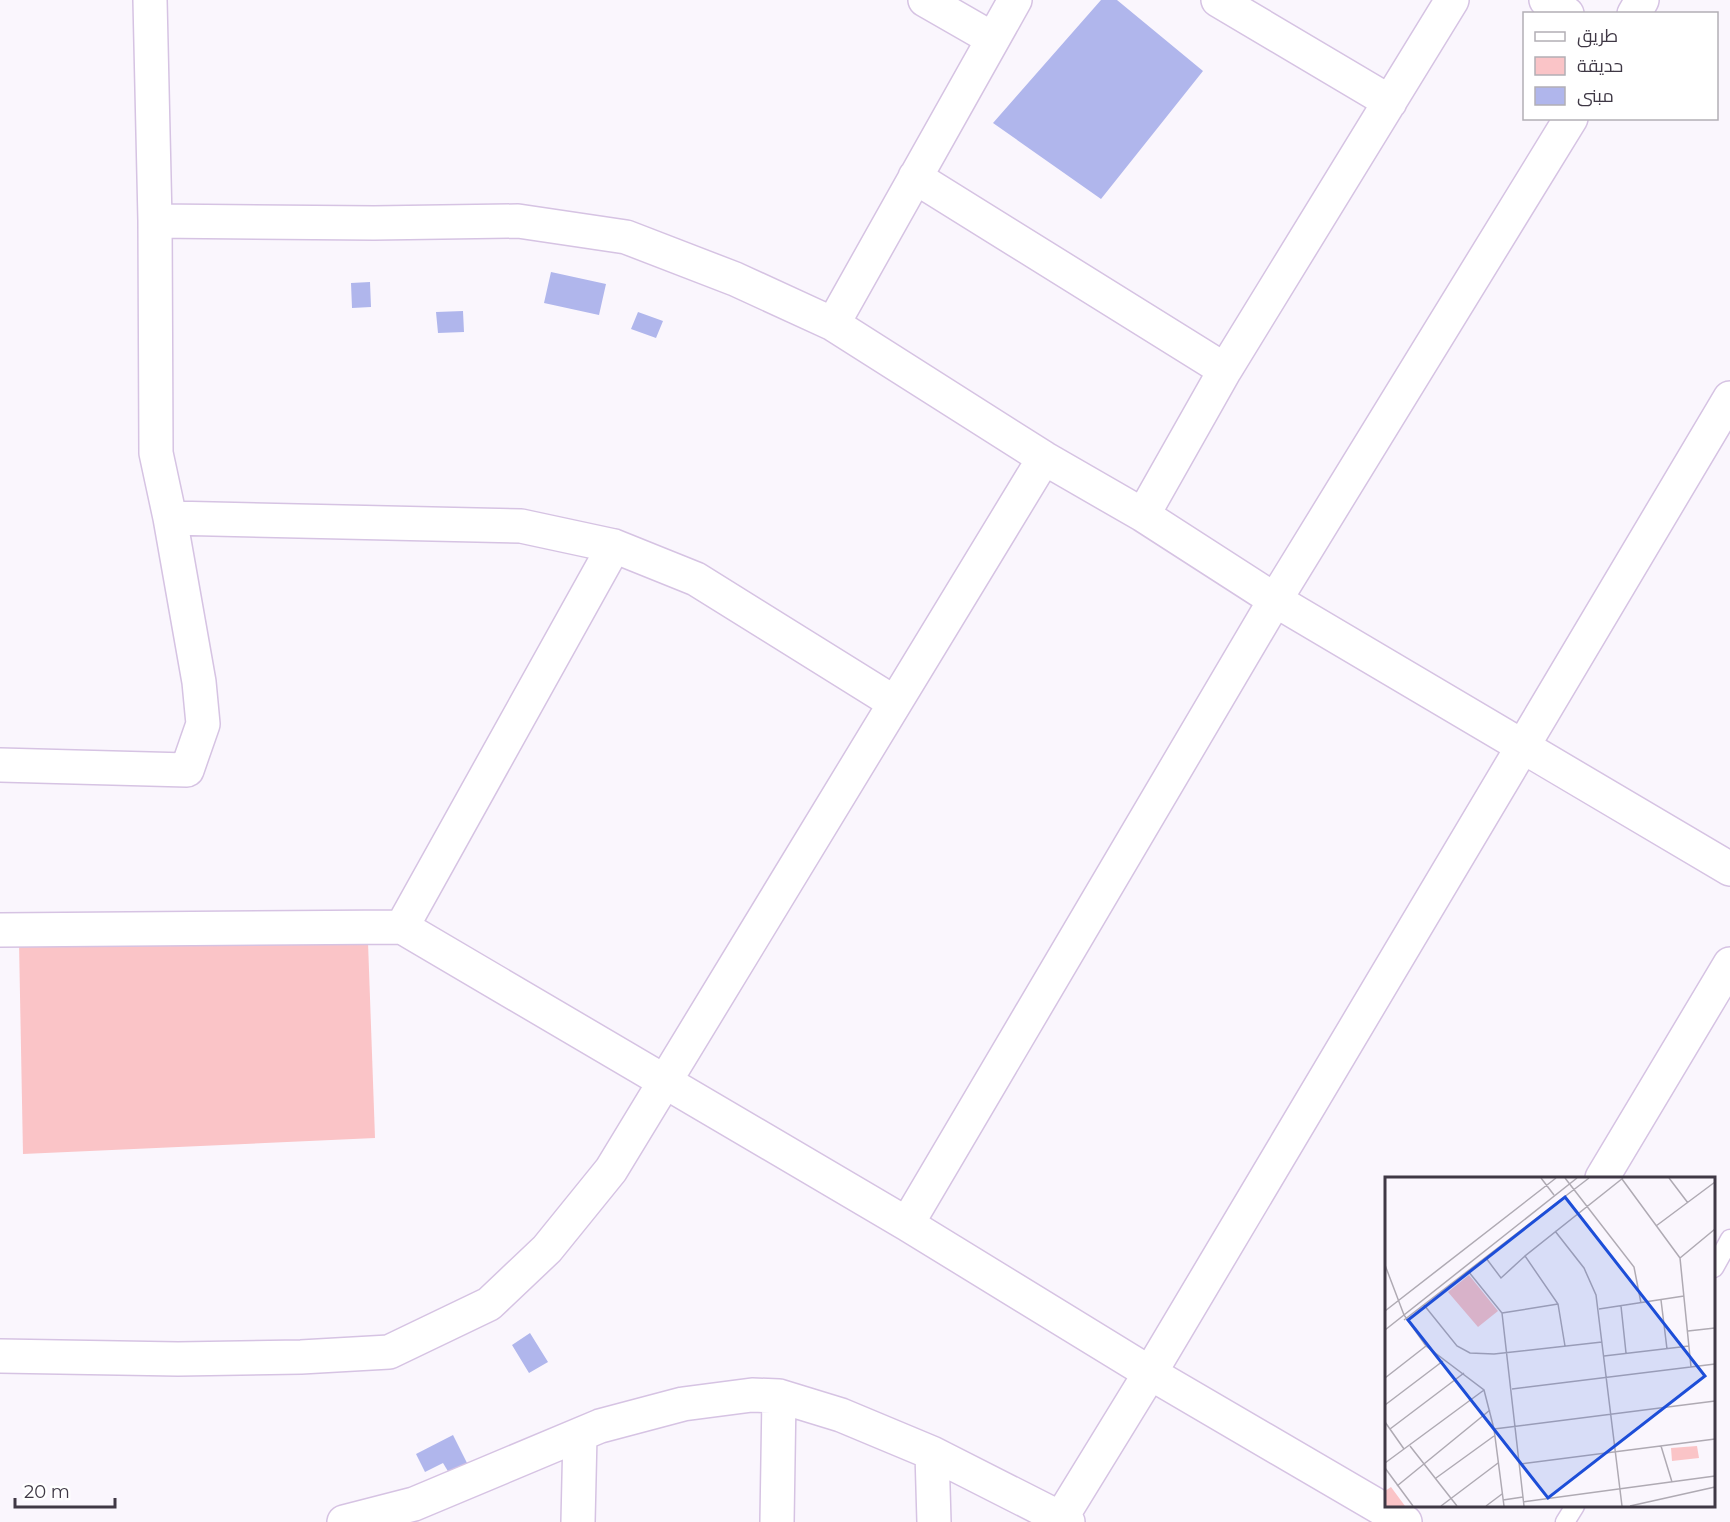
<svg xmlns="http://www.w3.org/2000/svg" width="1730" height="1522" font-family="Montserrat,Cairo,sans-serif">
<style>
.green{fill:#fac4c7}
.building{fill:#b0b6ec}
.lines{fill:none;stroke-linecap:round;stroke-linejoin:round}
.service-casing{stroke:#d6c3e3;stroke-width:21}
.minor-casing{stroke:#d6c3e3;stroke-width:36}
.service{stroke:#fff;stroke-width:18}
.minor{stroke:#fff;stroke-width:33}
.inset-road{fill:none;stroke:#afaab3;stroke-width:1.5}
.view{fill:#1d4ed8;fill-opacity:0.15;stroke:#1d4ed8;stroke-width:3}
.inset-edge{fill:none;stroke:#3f3845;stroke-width:3}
</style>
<rect width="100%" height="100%" fill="#faf6fd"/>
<path class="green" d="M 19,942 L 368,942 L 375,1138 L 23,1154 Z"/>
<path class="building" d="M 1101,0 L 1117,0 L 1203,71 L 1101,199 L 993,123 Z
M 551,272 L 606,284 L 599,315 L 544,303 Z
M 370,282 L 371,307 L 352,308 L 351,283 Z
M 463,311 L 464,332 L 438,333 L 436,312 Z
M 638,312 L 663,321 L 656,338 L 631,329 Z
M 530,1333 L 548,1362 L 529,1373 L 512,1345 Z
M 453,1435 L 467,1463 L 449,1473 L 443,1463 L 425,1472 L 416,1454 Z"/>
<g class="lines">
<defs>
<path id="service" d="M 1714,1268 L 1730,1239
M 1565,1522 L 1575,1506"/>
<path id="minor" d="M 150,0 L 155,221 L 156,453 L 170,518 L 521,526 L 614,546 L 696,579 L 895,703
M 925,0 L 993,39
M 1218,0 L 1390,102
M 1546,0 L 1567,14
M 1634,14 L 1642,0
M 915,177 L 1225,370
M 155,221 L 374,223 L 518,221 L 626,237 L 735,279 L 833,324 L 1044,458 L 1143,515 L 1275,600 L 1730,869
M 833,324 L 1015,0
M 1143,515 L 1225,370 L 1452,0
M 0,765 L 187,770 L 203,724 L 199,682 L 170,518
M 402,927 L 614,546
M 0,930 L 402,927 L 907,1224 L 1150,1373 L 1405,1522
M 1602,1178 L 1730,964
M 907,1224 L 1275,600 L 1571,118
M 0,1356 L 178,1359 L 301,1357 L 389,1352 L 489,1304 L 547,1249 L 611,1170 L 1044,458
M 932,1453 L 934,1522
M 1061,1518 L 1150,1373 L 1730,398
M 344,1522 L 414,1504 L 600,1426 L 683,1404 L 752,1395 L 779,1396 L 841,1415 L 932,1453 L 1068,1522
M 578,1522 L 580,1435
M 777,1522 L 779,1396"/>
</defs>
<use href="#service" class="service-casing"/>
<use href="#minor" class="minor-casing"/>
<use href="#service" class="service"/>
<use href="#minor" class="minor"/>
</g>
<g transform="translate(1385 1177)">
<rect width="330" height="330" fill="#faf6fd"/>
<path d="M 84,98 L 113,134 L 93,150 L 63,115 ZM 312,269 L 314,281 L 287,284 L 286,271 ZM 6,310 L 20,329 L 0,329 L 0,314 Z" fill="#fac4c7"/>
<path class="inset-road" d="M 156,1 L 169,18M 180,1 L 249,90 L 256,126M 284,1 L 303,26M 237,2 L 295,81M 271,49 L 330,5M 170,54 L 199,91 L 211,118 L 237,329M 101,81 L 116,101 L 140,79M 0,88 L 19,138 L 41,169 L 99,213 L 109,252 L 119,329M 83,94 L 117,136 L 139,329M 276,123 L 282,172M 39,128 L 72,169 L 85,176 L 109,177 L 217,165M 236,129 L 241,176M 214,132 L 299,119M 0,134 L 171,1M 117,136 L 173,127M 19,143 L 204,1M 0,153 L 192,1M 303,154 L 330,151M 180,169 L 173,127 L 140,79 L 238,1M 219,179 L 304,169M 306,190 L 295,81 L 330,52M 0,201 L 41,169M 127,212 L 330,187M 0,228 L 58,184M 0,245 L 19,272M 5,252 L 79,196M 109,252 L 330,224M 25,269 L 72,329M 276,269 L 287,305M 0,286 L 99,213M 136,287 L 330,262M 0,291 L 28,329M 51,301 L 109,259M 12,309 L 105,233M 118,323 L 138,320M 138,325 L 330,299M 56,329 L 113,286M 101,329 L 117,317M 245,329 L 330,310"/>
<path class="view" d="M 180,20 L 320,199 L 163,321 L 23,143 Z"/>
<rect width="330" height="330" class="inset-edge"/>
</g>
<rect x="1523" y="12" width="195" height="108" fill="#ffffff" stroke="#b2afb5" stroke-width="1.5"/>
<rect x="1535" y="32" width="30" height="9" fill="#ffffff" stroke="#b2afb5" stroke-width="1.5"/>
<text x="1577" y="42" font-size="18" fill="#3f3845">طريق</text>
<rect x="1535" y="57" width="30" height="18" fill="#fac4c7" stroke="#b2afb5" stroke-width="1.5"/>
<text x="1577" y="72" font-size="18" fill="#3f3845">حديقة</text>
<rect x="1535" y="87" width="30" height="18" fill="#b0b6ec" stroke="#b2afb5" stroke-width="1.5"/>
<text x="1577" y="102" font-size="18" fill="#3f3845">مبنى</text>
<path d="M15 1498v9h100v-9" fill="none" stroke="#3f3845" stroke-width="3"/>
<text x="24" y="1498" font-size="18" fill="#3f3845" stroke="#ffffff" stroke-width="4.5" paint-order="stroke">20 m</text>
</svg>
